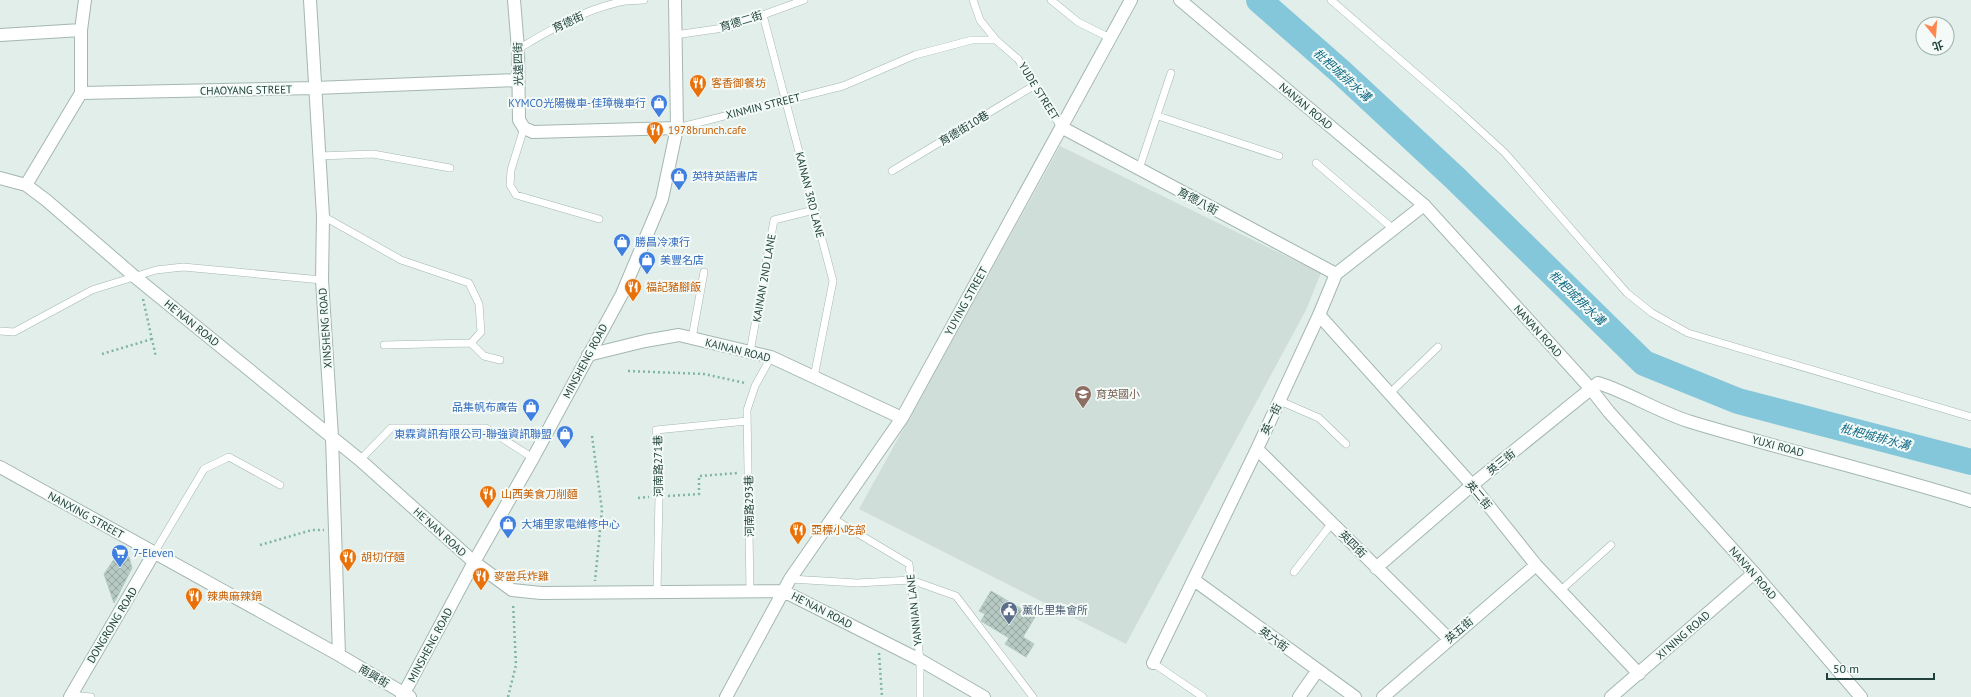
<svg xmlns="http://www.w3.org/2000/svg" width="1971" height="697" font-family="'PT Sans','Noto Sans TC',sans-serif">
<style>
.built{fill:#d0ded9}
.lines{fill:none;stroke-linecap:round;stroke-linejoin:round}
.river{stroke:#84c6da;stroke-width:26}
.building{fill:url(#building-cross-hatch);stroke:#b3c9c1}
.service-casing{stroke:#a4b7b1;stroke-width:8}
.minor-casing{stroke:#a4b7b1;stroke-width:14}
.tertiary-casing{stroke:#a4b7b1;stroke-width:14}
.path{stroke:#7fb5a8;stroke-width:2.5;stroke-dasharray:2 3;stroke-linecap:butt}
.service{stroke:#fff;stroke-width:7}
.minor{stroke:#fff;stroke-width:12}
.tertiary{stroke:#fff;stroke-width:12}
.labels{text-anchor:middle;stroke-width:4;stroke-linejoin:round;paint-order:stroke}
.street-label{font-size:11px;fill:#20423b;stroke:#f3faf7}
.food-label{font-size:11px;fill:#c56008;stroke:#f3faf7;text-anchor:start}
.shop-label{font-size:11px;fill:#366cbe;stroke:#f3faf7;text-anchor:start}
.education-label{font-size:11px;fill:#785e54;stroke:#f3faf7;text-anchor:start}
.service-label{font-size:11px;fill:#4e5e75;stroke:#f3faf7;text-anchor:start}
.water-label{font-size:12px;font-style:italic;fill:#126a85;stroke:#f3faf7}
</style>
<defs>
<pattern id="building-cross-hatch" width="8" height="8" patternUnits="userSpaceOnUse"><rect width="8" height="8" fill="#b7c9c3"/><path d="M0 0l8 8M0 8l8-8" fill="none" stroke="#94a5a0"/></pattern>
</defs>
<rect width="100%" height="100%" fill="#e2eee9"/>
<path class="built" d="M 1060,146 L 1321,273 L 1306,310 L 1126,644 L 859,509 Z"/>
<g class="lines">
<path class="river" d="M 1259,0 L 1341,72 L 1455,178 L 1644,363 L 1738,401 L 1971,462"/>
</g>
<path class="building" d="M 119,552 L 129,557 L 132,568 L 114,603 L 104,574 Z
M 991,591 L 1035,617 L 1023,637 L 1034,644 L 1026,657 L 1005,644 L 1009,638 L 981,621 L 985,614 L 979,611 Z"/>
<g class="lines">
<defs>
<path id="service" d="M 973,0 L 980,20 L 996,40 L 1018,59 L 1061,127
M 1051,0 L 1078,22 L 1110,38
M 1331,0 L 1457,109 L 1505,153 L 1627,293 L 1652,313 L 1688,333 L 1971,417
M 763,15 L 833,281 L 814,377
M 675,35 L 730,27 L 804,0
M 518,49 C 549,31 581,11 616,3 C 625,0 635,1 644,0
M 1158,116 L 1279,156
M 524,128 L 511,170 L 510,185 L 516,195 L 599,219
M 677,128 L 843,86 L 915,55 L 972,40 L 996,40
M 319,156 L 373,154 L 450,168
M 1316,163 L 1392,228
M 1139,169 L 1171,73
M 892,171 L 1035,85
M 323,216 L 401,260 L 469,283 L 479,304 L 481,332 L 471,343 L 384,345
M 0,331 L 14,332 L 92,290 L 156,270 L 183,267 L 322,280
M 692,338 L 704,272
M 471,343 L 484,356 L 500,360
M 750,352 L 774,220 L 814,210
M 1389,394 L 1438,347
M 1280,401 L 1319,418 L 1346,444
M 360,460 L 391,428 L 486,428 L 533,458
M 832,518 L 909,564 L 920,660 L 920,697
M 154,553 L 204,469 L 229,457 L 280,485
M 1294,572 L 1332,523
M 790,579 L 857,583 L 911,580 L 956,596 L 1033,697
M 1560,591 L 1611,545
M 750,592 L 747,410 L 755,386 L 771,357
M 657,593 L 659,496 L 656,430 L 747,421
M 1153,663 L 1203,697
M 70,695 L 91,697"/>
<path id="minor" d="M 310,0 L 323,216 L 322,280 L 332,437 L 339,655
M 514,0 L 518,49 L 519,120 L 524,128 L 533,132 L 677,128
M 0,35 L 81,30
M 81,93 L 81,30 L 85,0
M 1061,127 L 1336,274
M 0,178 L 26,185 L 46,200 L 134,276 L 360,460 L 474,562 L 512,590 L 541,593 L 783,591 L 920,660 L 984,697
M 26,185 L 81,93 L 315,88 L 518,80
M 1319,315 L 1472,485 L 1536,565 L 1639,674
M 588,355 L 645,341 L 679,335 L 771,357 L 902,418
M 1257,449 L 1449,639
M 0,467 L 339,655 L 410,697
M 1376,568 L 1472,485 L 1598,383 C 1630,393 1658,412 1691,422 C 1784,450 1878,472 1971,501
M 1194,580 L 1355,697
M 1153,663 L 1257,449 L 1319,315 L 1336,274 L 1424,205
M 70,697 L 154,553
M 726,697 L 790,579 L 902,418 L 1131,0
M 1299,697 L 1317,671
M 1383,697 L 1536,565
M 1611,697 L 1754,573"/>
<path id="tertiary" d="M 1180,0 L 1424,205 L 1591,389 L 1609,412 L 1754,573 L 1861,697
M 402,697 L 474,562 L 533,458 L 622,294 L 662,199 L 677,128 L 675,0"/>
</defs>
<use href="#service" class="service-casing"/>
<use href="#minor" class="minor-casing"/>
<use href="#tertiary" class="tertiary-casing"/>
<path class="path" d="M 143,299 L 156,357
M 102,354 L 152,339
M 628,371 L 704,374 L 745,383
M 592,436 L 602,510 L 595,581
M 668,496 L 699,494 L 699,476 L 738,473
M 638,498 L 649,497
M 260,545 L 312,530 L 324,530
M 879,653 L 882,697
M 508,697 L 516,665 L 513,603"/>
<use href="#service" class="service"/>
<use href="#minor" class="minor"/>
<use href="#tertiary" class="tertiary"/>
</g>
<defs>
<symbol id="restaurant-pin" viewBox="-11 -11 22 30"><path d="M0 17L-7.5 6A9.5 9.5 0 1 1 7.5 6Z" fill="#e8710a" stroke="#f3faf7"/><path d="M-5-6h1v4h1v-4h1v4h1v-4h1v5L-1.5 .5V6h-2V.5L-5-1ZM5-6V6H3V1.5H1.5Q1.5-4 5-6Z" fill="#fff"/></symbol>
<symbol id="shop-pin" viewBox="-11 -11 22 30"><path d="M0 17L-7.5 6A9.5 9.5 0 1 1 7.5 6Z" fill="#3f7fe0" stroke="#f3faf7"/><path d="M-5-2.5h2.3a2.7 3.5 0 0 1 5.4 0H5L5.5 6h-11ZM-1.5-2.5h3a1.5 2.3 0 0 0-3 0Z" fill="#fff"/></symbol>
<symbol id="school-pin" viewBox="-11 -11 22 30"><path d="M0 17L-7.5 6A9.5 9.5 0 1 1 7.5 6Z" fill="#8d6e63" stroke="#f3faf7"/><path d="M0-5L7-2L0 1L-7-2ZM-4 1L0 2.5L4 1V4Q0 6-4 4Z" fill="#fff"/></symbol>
<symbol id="supermarket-pin" viewBox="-11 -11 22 30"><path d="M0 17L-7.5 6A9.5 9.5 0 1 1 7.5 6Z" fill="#3f7fe0" stroke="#f3faf7"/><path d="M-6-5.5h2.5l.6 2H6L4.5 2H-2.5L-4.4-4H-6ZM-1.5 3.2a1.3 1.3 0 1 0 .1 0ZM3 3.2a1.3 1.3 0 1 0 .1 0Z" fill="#fff"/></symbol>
<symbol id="civic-pin" viewBox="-11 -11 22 30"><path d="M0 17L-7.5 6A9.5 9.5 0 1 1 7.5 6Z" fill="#5c6f8a" stroke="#f3faf7"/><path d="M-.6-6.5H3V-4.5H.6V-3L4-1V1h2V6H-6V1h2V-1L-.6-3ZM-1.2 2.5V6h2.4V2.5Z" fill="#fff"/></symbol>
</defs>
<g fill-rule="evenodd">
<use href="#restaurant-pin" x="688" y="73" width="20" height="27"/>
<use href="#shop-pin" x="649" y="93" width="20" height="27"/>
<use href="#restaurant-pin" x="645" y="120" width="20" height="27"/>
<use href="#shop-pin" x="669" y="166" width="20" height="27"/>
<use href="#shop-pin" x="612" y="232" width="20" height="27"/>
<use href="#shop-pin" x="637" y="250" width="20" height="27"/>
<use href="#restaurant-pin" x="623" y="277" width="20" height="27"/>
<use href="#school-pin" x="1073" y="384" width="20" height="27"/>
<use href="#shop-pin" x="521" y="397" width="20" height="27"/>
<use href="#shop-pin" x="555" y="424" width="20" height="27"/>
<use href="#restaurant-pin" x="478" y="484" width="20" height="27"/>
<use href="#shop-pin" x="498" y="514" width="20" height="27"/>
<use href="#restaurant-pin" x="788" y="520" width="20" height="27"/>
<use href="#supermarket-pin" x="110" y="543" width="20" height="27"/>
<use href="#restaurant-pin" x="338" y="547" width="20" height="27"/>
<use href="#restaurant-pin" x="471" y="566" width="20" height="27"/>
<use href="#restaurant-pin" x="184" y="586" width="20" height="27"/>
<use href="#civic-pin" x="999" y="600" width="20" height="27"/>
</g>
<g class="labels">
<g class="street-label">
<text transform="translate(741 21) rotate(-17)" y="4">育德二街</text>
<text transform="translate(568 22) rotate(-25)" y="4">育德街</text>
<text transform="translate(518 64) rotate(-91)" y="4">光遠四街</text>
<text transform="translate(246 90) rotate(-1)" y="4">CHAOYANG STREET</text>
<text transform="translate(1039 91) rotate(58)" y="4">YUDE STREET</text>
<text transform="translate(763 106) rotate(-14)" y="4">XINMIN STREET</text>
<text transform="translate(1306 106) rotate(40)" y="4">NAN’AN ROAD</text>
<text transform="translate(964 128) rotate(-31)" y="4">育德街10巷</text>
<text transform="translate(810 195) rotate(76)" y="4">KAINAN 3RD LANE</text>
<text transform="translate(1198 201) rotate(28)" y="4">育德八街</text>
<text transform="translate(764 278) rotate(-80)" y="4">KAINAN 2ND LANE</text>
<text transform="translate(966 301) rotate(-61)" y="4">YUYING STREET</text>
<text transform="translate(192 323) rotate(39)" y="4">HE'NAN ROAD</text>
<text transform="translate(325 328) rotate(-94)" y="4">XINSHENG ROAD</text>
<text transform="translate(1538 331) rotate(48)" y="4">NAN’AN ROAD</text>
<text transform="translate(738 350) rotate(14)" y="4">KAINAN ROAD</text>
<text transform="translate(585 361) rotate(-62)" y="4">MINSHENG ROAD</text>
<text transform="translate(1271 419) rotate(-65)" y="4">英一街</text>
<text transform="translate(1778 446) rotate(15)" y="4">YUXI ROAD</text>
<text transform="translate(1501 462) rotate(-39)" y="4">英三街</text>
<text transform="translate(658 466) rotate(-91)" y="4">河南路271巷</text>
<text transform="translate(1479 495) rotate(50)" y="4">英二街</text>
<text transform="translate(749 506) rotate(-91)" y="4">河南路293巷</text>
<text transform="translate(86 515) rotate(29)" y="4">NANXING STREET</text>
<text transform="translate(440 532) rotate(42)" y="4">HE'NAN ROAD</text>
<text transform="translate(1353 544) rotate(45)" y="4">英四街</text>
<text transform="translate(1753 573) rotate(49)" y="4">NAN’AN ROAD</text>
<text transform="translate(822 610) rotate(27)" y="4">HE'NAN ROAD</text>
<text transform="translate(914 610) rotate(-96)" y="4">YANNIAN LANE</text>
<text transform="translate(112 625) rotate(-59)" y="4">DONGRONG ROAD</text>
<text transform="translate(1459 630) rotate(-41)" y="4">英五街</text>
<text transform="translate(1683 635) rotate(-41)" y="4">XI'NING ROAD</text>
<text transform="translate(1274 639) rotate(36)" y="4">英六街</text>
<text transform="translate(430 645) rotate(-62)" y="4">MINSHENG ROAD</text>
<text transform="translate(374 676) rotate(31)" y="4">南興街</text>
</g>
<g class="food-label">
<text x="711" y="87">客香御餐坊</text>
<text x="668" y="134">1978brunch.cafe</text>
<text x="646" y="291">福記豬腳飯</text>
<text x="501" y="498">山西美食刀削麵</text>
<text x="811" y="534">亞標小吃部</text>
<text x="361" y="561">胡切仔麵</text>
<text x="494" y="580">麥當兵炸雞</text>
<text x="207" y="600">辣典麻辣鍋</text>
</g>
<g class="shop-label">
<text x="646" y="107" text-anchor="end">KYMCO光陽機車-佳璋機車行</text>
<text x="692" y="180">英特英語書店</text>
<text x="635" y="246">勝昌冷凍行</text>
<text x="660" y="264">美豐名店</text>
<text x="518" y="411" text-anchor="end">品集帆布廣告</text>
<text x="552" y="438" text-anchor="end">東霖資訊有限公司-聯強資訊聯盟</text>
<text x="521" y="528">大埔里家電維修中心</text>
<text x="133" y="557">7-Eleven</text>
</g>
<g class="education-label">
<text x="1096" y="398">育英國小</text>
</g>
<g class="service-label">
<text x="1022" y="614">薰化里集會所</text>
</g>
<g class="water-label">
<text transform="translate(1342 75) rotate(42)" y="4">枇杷城排水溝</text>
<text transform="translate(1577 298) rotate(44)" y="4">枇杷城排水溝</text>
<text transform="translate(1875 437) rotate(15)" y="4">枇杷城排水溝</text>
</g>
</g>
<g transform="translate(1935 36) rotate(163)"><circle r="19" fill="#f3faf7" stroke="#9fb0ac"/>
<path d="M0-3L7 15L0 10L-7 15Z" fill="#ff864f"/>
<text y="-6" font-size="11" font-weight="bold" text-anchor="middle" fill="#20423b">北</text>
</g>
<path d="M1827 673v6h107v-6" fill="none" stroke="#20423b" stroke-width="2"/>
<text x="1833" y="673" font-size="12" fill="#20423b" stroke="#f3faf7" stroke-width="3" paint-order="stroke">50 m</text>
</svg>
